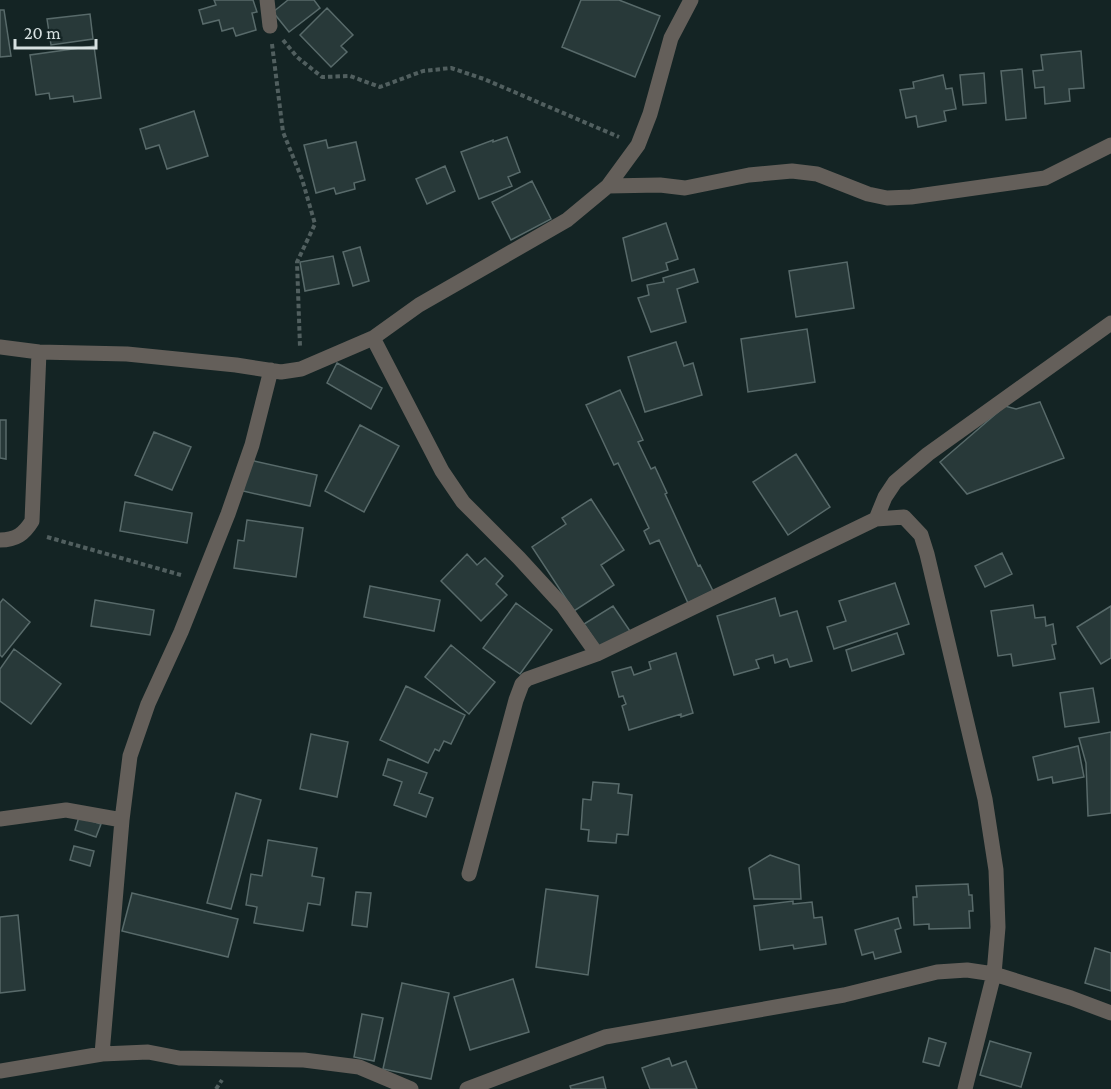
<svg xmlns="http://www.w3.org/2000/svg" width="1111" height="1089" font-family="'Crimson Pro',serif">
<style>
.building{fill:#283939;stroke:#586a6a;stroke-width:1.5}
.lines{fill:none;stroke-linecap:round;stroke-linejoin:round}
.path{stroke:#515f5f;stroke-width:4;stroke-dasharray:4.5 3;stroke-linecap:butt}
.minor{stroke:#645f5a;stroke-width:15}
</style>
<rect width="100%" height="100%" fill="#142424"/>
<path class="building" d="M 214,0 L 253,0 L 257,12 L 252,13 L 256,30 L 236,36 L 233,28 L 222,31 L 219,20 L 203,24 L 199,10 L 216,5 Z
M 288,0 L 314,0 L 320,8 L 289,32 L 273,12 Z
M 581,0 L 619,0 L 660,16 L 635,77 L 562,47 Z
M 327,8 L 353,35 L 341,46 L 347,52 L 331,67 L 300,35 Z
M 0,10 L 4,10 L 11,56 L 0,57 Z
M 90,14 L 93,39 L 51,45 L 47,19 Z
M 94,46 L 101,98 L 74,102 L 73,96 L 50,99 L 49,93 L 36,95 L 30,55 Z
M 1081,51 L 1084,88 L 1069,89 L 1070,101 L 1045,104 L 1044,87 L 1035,88 L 1033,71 L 1043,70 L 1041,55 Z
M 1022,69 L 1026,118 L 1006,120 L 1001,71 Z
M 984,73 L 986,103 L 963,105 L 960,75 Z
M 943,75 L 946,89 L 952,88 L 956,109 L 944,111 L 946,121 L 918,127 L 916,116 L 906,118 L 900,90 L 914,88 L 913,82 Z
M 194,111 L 208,156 L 167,169 L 159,145 L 146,149 L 140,129 Z
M 507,137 L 520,172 L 508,177 L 512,186 L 479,199 L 461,152 L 493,140 L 493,142 Z
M 326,140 L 328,148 L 356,142 L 365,180 L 354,183 L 355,189 L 336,194 L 334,188 L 316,193 L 304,145 Z
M 445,166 L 455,191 L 427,204 L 416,179 Z
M 532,181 L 551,219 L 511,240 L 492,202 Z
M 666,223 L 678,259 L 666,263 L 668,270 L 632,281 L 623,238 Z
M 360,247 L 369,281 L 353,286 L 343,252 Z
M 333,256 L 339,284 L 305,291 L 300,262 Z
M 847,262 L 854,308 L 796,317 L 789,271 Z
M 694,269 L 698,282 L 677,289 L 686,322 L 651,332 L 638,298 L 649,295 L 647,285 L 664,282 L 663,278 Z
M 807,329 L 815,382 L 748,392 L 741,339 Z
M 676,342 L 684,366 L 693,363 L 702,395 L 645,412 L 628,357 Z
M 337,363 L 382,388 L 371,409 L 327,383 Z
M 620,390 L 643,440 L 638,442 L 651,469 L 655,467 L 667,493 L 665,494 L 698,566 L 700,565 L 713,591 L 688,603 L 659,540 L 650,544 L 644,531 L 649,528 L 618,463 L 614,465 L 586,405 Z
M 1040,402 L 1064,458 L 967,494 L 940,462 L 1005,406 L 1016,409 Z
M 0,420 L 6,420 L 6,459 L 0,458 Z
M 360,425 L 399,446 L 364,512 L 325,491 Z
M 154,432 L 191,447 L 172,490 L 135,475 Z
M 796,454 L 830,507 L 788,535 L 753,482 Z
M 250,460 L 317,475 L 310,506 L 243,491 Z
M 591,499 L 624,550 L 601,565 L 614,585 L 574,611 L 532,547 L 566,524 L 562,518 Z
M 125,502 L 192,513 L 187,543 L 120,531 Z
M 247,520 L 303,528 L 296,577 L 234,568 L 238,540 L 244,541 Z
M 1002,553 L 1012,574 L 985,587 L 975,566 Z
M 467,554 L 477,565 L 485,558 L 503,576 L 496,584 L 507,595 L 481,621 L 441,581 Z
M 895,583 L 909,624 L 834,649 L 827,627 L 846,621 L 839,601 Z
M 370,586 L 440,600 L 434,631 L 364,617 Z
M 775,598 L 780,616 L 797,611 L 812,661 L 790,667 L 787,659 L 775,663 L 773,655 L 756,660 L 759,668 L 734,675 L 717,616 Z
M 3,599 L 30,622 L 2,657 L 0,655 L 0,603 Z
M 95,600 L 154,610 L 150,635 L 91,626 Z
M 516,603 L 552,630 L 520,674 L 483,648 Z
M 1033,605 L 1035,618 L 1045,617 L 1046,626 L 1053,624 L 1056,644 L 1052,645 L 1055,659 L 1013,666 L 1011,654 L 998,656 L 991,611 Z
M 613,606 L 630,631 L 601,650 L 584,624 Z
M 1111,606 L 1111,658 L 1101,664 L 1077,627 Z
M 897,633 L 904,654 L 852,671 L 846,650 Z
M 451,645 L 495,682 L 469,714 L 425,677 Z
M 14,649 L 61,684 L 31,724 L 0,701 L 0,669 Z
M 676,653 L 693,713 L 681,717 L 681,714 L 629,730 L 622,706 L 626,704 L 623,696 L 619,697 L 612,672 L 631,667 L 634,675 L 651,669 L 649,662 Z
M 406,686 L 465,715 L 451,744 L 444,741 L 439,751 L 435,749 L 428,763 L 380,740 Z
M 1093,688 L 1099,722 L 1065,727 L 1060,693 Z
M 1111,732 L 1111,813 L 1088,816 L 1086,763 L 1079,738 Z
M 311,734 L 348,742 L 337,797 L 300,789 Z
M 1078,746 L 1084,777 L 1053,783 L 1052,777 L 1038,780 L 1033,757 Z
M 388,759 L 427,773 L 419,793 L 433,798 L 426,817 L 394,805 L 402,782 L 383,775 Z
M 593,782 L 619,784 L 618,793 L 632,795 L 628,835 L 617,834 L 616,843 L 588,841 L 589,830 L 581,829 L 583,799 L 591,800 Z
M 236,793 L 261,800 L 231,909 L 207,903 Z
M 79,817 L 101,824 L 96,837 L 75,830 Z
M 268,840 L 317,848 L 312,876 L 324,878 L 320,905 L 308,903 L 303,931 L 254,923 L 257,907 L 246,905 L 251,874 L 262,876 Z
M 74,846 L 94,851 L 90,866 L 70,860 Z
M 770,855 L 799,865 L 801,899 L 754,899 L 749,868 Z
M 968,884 L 969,895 L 972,895 L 973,911 L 969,911 L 970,928 L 929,929 L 929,924 L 914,925 L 913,897 L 917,897 L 916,886 Z
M 546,889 L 598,896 L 588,975 L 536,967 Z
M 356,892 L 371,893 L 367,927 L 352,925 Z
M 132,893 L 238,919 L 228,957 L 122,931 Z
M 793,901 L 793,904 L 812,902 L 814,918 L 822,917 L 826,944 L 794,949 L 793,945 L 760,950 L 754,906 Z
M 18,915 L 25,990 L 0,993 L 0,917 Z
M 898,918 L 901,928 L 895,930 L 901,952 L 875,959 L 873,952 L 862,955 L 855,930 Z
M 1095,948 L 1111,953 L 1111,991 L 1085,983 Z
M 513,979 L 529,1032 L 470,1050 L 454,997 Z
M 402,983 L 449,993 L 431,1079 L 383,1069 Z
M 362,1014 L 383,1018 L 374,1061 L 354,1057 Z
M 929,1038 L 946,1043 L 939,1066 L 923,1062 Z
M 990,1041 L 1031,1053 L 1021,1087 L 980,1075 Z
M 669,1058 L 672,1066 L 686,1061 L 697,1089 L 650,1089 L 642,1068 Z
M 603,1077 L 606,1089 L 571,1089 L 570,1086 Z"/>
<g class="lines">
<path class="path" d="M 283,40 L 297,57 L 322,77 L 350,76 L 380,87 L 423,71 L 451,68 L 484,79 L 619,137
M 272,44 L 283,132 L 302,179 L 315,224 L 297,262 L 300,347
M 47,537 L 181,575
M 216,1089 L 222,1080"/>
<path class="minor" d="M 267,0 L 270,26
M 608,186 L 660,185 L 685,188 L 749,175 L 792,171 L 817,174 L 868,194 L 887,198 L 911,197 L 1045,178 L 1111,145
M 373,338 L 442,471 L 463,502 L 519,558 L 563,606 L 597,654
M 0,347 L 39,352 L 127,354 L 236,365 L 281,372 L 301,369 L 373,338 L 419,305 L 567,220 L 608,186 L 638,145 L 650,114 L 671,38 L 691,0
M 876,519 L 885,497 L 895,482 L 928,454 L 1111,323
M 0,540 C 16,540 24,534 32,521 L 39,352
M 0,819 L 66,810 L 122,820
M 469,874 L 516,700 L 522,684 L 527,679 L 597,654 L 876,519 L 904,517 L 921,535 L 927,554 L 985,799 L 996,870 L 998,927 L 994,974 L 965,1089
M 102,1054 L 122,820 L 130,756 L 148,704 L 181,632 L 228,514 L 252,445 L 271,370
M 0,1071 L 102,1054 L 148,1052 L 179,1058 L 304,1060 L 359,1067 L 411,1089
M 467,1089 L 605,1037 L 844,995 L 937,972 L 967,970 L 994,974 L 1071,998 L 1111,1013"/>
</g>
<path d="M15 39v9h81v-9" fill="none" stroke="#d7e1e1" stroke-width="3"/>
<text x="24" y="39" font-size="18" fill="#d7e1e1" stroke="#142424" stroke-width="4.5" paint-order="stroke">20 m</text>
</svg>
